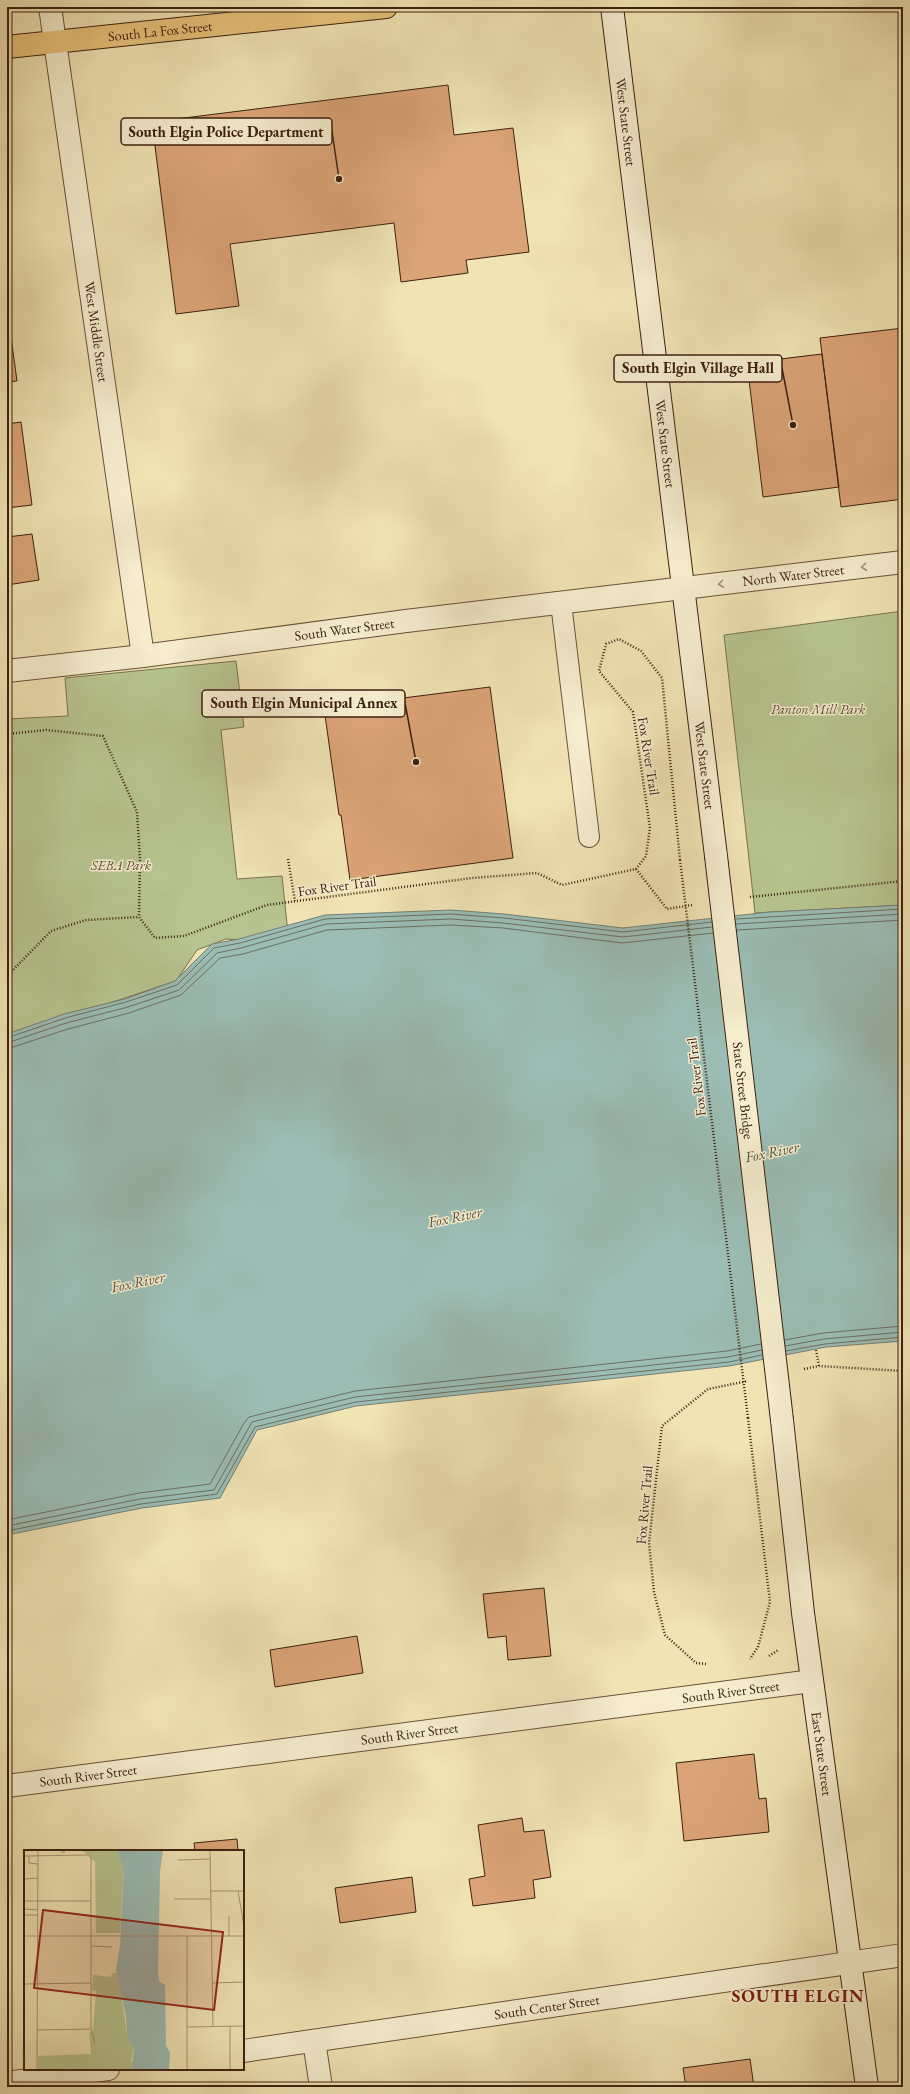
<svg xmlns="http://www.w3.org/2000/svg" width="910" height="2094" font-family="'EB Garamond',serif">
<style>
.green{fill:#b7c48f;stroke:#7a7250}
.water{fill:#9bbdb4;stroke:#757e73}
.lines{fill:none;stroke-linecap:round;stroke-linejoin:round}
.shore{stroke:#6c6e62;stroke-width:1}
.building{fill:#dba476;stroke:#3c2011}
.service-casing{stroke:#69513a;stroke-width:22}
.minor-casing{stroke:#69513a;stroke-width:24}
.secondary-casing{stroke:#3c2011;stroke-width:24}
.primary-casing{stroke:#3c2011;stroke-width:24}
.path{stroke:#3c2011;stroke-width:2.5;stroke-dasharray:1 2;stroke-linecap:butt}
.service{stroke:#f5edce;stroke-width:20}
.minor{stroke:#f5edce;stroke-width:22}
.secondary{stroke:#f5edce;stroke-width:22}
.primary{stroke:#e8c27a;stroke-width:22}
.secondary-bridge-casing{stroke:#3c2011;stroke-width:24;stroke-linecap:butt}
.path-bridge{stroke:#3c2011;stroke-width:2.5;stroke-dasharray:1 2;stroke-linecap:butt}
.secondary-bridge{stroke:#f5edce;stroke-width:22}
.oneway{stroke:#a29179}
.labels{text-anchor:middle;stroke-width:3;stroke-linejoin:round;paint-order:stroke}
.street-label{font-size:14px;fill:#3c2011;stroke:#f5edce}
.park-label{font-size:14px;font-style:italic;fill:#615137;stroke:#f5edce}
.water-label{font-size:15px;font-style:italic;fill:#584f42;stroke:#f5edce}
.district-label{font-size:18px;font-weight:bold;letter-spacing:1px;fill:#7a1f14;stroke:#f5edce}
.inset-road{fill:none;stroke:#a89573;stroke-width:1}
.view{fill:#8f2418;fill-opacity:0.15;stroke:#8f2418;stroke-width:2}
.inset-edge{fill:none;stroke:#3c2011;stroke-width:2}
.leader{fill:none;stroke:#3c2011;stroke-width:1.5}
.callout-dot{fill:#3c2011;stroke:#f5edce;stroke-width:1.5}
.callout{fill:#f5edce;stroke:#3c2011;stroke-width:1.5}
.callout-label{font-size:15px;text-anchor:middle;font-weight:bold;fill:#3c2011}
</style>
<rect width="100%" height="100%" fill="#f0e3b4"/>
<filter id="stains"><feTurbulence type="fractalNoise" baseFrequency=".005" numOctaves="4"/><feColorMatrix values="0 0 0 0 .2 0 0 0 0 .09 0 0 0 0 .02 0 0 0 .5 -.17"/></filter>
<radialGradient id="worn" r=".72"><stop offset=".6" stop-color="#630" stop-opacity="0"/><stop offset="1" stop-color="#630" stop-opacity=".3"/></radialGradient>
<path class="green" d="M 903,611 L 903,905 L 755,913 L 724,635 Z
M 236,661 L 244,727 L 221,730 L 237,879 L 282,876 L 289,943 L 226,939 L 197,950 L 176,981 L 7,1037 L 7,719 L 68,716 L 65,678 Z"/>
<path class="water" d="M 903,905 L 903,1341 L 826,1347 L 729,1366 L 356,1406 L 257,1430 L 220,1498 L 142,1508 L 7,1535 L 7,1034 L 64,1014 L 125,999 L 175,981 L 212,944 L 239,939 L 325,915 L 451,910 L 504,914 L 623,928 L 770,912 Z"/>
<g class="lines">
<path class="shore" d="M 736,919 L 903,909
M 736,924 L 903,914
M 737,930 L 903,920
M 7,1038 L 65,1018 L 126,1002 L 177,985 L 214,948 L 240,943 L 325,919 L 451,914 L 504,918 L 623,932 L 712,922
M 7,1043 L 66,1023 L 128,1007 L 179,990 L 217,953 L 241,948 L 326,924 L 451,919 L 503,923 L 623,937 L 712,927
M 7,1049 L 68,1029 L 129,1013 L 181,995 L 220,958 L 243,954 L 327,930 L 451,925 L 503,928 L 622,943 L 713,933
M 785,1340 L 823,1333 L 903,1326
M 785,1346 L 824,1339 L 903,1332
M 786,1351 L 825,1344 L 903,1337
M 7,1520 L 139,1493 L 210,1484 L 244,1423 L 249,1417 L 355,1391 L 727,1351 L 761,1344
M 7,1526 L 140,1499 L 214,1490 L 252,1422 L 355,1397 L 728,1357 L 762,1350
M 7,1531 L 141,1504 L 217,1494 L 255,1427 L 356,1402 L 729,1362 L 762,1355"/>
</g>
<path class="building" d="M 448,85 L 454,135 L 513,128 L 529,252 L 466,260 L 468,273 L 401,282 L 394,223 L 230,244 L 239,306 L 176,314 L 152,122 Z
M 9,322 L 17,381 L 7,382 L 7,323 Z
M 903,328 L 903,499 L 841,507 L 820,338 Z
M 822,354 L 839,487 L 763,497 L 747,363 Z
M 21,422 L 32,505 L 7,508 L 7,424 Z
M 32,534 L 39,580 L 7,585 L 7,537 Z
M 490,687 L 513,858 L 350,880 L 341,815 L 339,815 L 324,708 Z
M 544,1588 L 551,1656 L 508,1660 L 506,1636 L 488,1638 L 483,1594 Z
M 357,1636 L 363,1673 L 275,1687 L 270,1650 Z
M 754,1754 L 759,1799 L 766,1798 L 769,1832 L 684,1841 L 676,1763 Z
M 522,1818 L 524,1832 L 544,1830 L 551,1877 L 533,1880 L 535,1898 L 473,1906 L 469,1879 L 485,1876 L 478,1825 Z
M 237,1839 L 238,1851 L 195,1851 L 194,1843 Z
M 412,1877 L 416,1912 L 340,1923 L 335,1888 Z
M 750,2059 L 754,2087 L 686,2087 L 683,2068 Z"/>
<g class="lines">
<defs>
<path id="service" d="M 561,603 L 589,837"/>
<g id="minor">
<path id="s1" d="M 50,7 L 143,656"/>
<path id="s2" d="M 7,671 L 143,656 L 406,621 L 903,562"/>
<path id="s3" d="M 7,1786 L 812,1681"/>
<path d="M 314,2041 L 321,2087"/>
<path id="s4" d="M 243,2051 L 903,1955"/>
<path d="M 7,2083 L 108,2069"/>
</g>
<g id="secondary">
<path id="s5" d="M 612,7 L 716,856"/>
<path id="s6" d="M 782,1420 L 803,1613 L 867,2087"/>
</g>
<g id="primary">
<path id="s7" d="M 7,47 L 386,7"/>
</g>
</defs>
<use href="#service" class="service-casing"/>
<use href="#minor" class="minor-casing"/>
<use href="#secondary" class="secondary-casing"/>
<use href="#primary" class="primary-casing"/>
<path class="path" d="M 7,734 L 46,730 L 103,736 L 137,812 L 140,859 L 139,917
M 288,859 L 295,901
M 636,869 L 667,909 L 692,905
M 750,897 L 903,881
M 7,976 L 51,931 L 86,920 L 139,917 L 155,938 L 184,936 L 267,905 L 472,878 L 537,873 L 562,885 L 636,869 L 646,856 L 650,828 L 633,712 L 599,671 L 606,644 L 619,639 L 641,651 L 662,678 L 680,860
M 816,1350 L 819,1366
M 804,1369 L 819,1366 L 903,1371
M 748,1418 L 770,1602 L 758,1647 L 750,1659
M 769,1656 L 778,1650
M 706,1664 L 696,1663 L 665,1635 L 654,1592 L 649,1543 L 662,1426 L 708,1389 L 748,1381"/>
<use href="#service" class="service"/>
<use href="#minor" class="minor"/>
<use href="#secondary" class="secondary"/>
<use href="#primary" class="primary"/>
<defs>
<g id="secondary-bridge">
<path id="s8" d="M 716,856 L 782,1420"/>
</g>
</defs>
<use href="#secondary-bridge" class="secondary-bridge-casing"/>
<path class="path-bridge" d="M 680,860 L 748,1418"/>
<use href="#secondary-bridge" class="secondary-bridge"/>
</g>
<defs><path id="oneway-chevron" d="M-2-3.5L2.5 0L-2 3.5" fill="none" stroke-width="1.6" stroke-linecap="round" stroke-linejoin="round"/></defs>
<g class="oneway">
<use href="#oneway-chevron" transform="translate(864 567) rotate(173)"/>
<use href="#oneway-chevron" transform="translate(721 584) rotate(173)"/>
</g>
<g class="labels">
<g class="street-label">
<text dy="5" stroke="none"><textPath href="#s7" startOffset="154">South La Fox Street</textPath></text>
<text dy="5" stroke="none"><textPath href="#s5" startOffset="116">West State Street</textPath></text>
<text dy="5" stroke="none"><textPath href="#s1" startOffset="328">West Middle Street</textPath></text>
<text dy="5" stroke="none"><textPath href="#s5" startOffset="440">West State Street</textPath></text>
<text dy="5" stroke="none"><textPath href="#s2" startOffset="792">North Water Street</textPath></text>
<text dy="5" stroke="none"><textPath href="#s2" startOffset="340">South Water Street</textPath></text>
<text transform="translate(649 756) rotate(81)" y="5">Fox River Trail</text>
<text dy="5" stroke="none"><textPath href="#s5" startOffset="764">West State Street</textPath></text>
<text transform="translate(337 886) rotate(-8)" y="5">Fox River Trail</text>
<text transform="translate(696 1077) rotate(-97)" y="5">Fox River Trail</text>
<text dy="5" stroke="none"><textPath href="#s8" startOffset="236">State Street Bridge</textPath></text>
<text transform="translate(644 1505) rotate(-85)" y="5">Fox River Trail</text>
<text dy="5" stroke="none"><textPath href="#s3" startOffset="730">South River Street</textPath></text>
<text dy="5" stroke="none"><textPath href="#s3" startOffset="406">South River Street</textPath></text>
<text dy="5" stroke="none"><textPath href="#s6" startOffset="336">East State Street</textPath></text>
<text dy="5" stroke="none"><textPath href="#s3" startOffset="82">South River Street</textPath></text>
<text dy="5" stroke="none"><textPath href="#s4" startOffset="307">South Center Street</textPath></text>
</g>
<g class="park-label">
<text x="818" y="714">Panton Mill Park</text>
<text x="121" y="870">SEBA Park</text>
</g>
<g class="water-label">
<text transform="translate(772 1152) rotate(-12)" y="5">Fox River</text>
<text transform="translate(455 1217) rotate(-12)" y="5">Fox River</text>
<text transform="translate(138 1282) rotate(-12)" y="5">Fox River</text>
</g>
<g class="district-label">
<text x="798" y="2002">SOUTH ELGIN</text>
</g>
</g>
<g transform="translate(24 1850)">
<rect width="220" height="220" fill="#f0e3b4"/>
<path d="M 37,0 L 93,0 L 100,19 L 96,83 L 72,83 L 71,12 L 59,1 L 41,1 L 41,3 L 37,3 ZM 88,123 L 94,123 L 103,185 L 110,197 L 107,211 L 110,220 L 14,220 L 14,206 L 67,204 L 65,183 L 69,180 L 72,141 L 68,140 L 69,125 L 87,127 Z" fill="#b7c48f"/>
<path d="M 93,0 L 139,0 L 136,22 L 134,123 L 135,131 L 141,135 L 142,195 L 146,203 L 145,220 L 110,220 L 108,214 L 110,199 L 103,185 L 102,167 L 92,120 L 96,95 L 100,20 Z" fill="#9bbdb4"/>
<path class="inset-road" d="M 186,0 L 189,177M 0,6 L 64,5 L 67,8 L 67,179 L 71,194M 5,6 L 5,13 L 14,14M 154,10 L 186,9M 0,29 L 14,28M 187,41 L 220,41M 214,41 L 220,76M 150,49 L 187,49M 0,51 L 14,51M 14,51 L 67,51M 0,59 L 14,60M 0,65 L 14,65M 205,66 L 205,86M 0,86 L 14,86M 14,86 L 220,86M 163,86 L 163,220M 67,96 L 88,97M 188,133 L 220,132M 0,134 L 67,133M 163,177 L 220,176M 206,177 L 206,220M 13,180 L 67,179M 13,220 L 14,0"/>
<path class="view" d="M 19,60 L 199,82 L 190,160 L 10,138 Z"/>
<rect width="220" height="220" class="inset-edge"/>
</g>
<path class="leader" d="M339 179L332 131M793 425L782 368M416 762L405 703"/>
<g class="callout-dot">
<circle cx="339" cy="179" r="4"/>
<circle cx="793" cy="425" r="4"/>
<circle cx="416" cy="762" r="4"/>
</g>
<g class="callout">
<rect x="121" y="118" width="211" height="27" rx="4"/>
<rect x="614" y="355" width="168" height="27" rx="4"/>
<rect x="202" y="690" width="203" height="27" rx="4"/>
</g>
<g class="callout-label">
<text x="226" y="137">South Elgin Police Department</text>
<text x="698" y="373">South Elgin Village Hall</text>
<text x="304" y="708">South Elgin Municipal Annex</text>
</g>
<rect width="910" height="2094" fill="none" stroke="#f0e3b4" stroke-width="24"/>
<rect x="8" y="8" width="894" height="2078" fill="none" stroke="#3c2011" stroke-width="2"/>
<rect x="12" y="12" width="886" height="2070" fill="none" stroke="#3c2011"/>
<rect width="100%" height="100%" filter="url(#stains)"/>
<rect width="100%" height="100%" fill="url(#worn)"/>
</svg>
